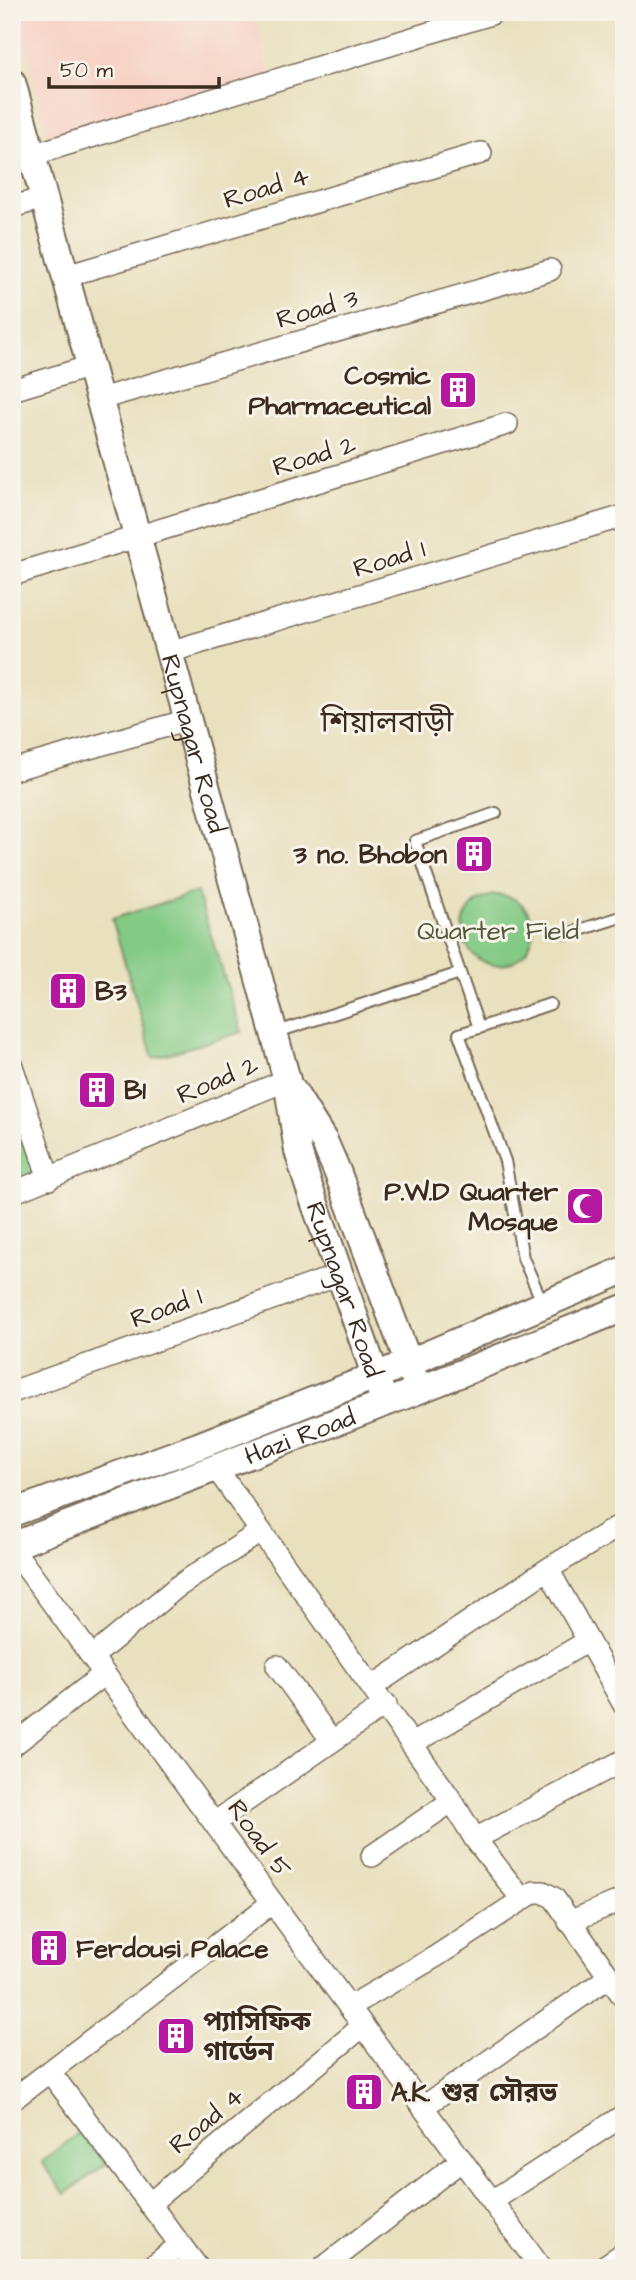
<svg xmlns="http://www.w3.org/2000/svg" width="636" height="2280" font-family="'Architects Daughter','Noto Sans Bengali',sans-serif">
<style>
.built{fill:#f7d1c6}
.green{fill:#83ca85;stroke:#5f7a52;stroke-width:2}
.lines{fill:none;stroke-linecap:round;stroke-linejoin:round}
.service-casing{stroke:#786a56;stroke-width:14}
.minor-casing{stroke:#786a56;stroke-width:24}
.tertiary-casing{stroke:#786a56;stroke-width:30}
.service{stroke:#fff;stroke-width:10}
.minor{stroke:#fff;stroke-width:21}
.tertiary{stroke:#fff;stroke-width:26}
.labels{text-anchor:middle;stroke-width:6;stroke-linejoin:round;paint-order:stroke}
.street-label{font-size:26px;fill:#3b2a1e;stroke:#f7f3e8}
.poi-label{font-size:26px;font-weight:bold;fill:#3b2a1e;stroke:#f7f3e8;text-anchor:start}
.park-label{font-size:26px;fill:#515a3d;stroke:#f7f3e8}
.quarter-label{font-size:30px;fill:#3b2a1e;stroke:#f7f3e8}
</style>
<rect width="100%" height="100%" fill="#f7f3e8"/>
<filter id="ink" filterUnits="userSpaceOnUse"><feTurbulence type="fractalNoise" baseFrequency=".0143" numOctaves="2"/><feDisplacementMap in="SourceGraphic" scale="14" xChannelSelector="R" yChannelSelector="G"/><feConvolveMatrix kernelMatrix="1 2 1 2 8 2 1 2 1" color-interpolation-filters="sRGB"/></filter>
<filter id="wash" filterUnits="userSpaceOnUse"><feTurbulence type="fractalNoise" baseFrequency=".00686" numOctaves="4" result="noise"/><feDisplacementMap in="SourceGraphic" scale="28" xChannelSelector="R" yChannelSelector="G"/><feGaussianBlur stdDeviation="1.57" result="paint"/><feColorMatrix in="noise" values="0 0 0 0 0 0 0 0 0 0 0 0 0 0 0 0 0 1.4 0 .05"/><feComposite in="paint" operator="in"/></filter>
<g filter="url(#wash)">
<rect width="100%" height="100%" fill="#e9e0be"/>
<path class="built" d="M 17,12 L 254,12 L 271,76 L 49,141 Z"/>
<path class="green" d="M 197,892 L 242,1032 L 153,1058 L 112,919 Z
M463 930a35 35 0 1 1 70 0a35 35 0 1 1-70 0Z
M 18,1103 L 44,1176 L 12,1187 L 12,1105 Z
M 81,2131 L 106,2164 L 65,2194 L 42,2162 Z"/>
</g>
<g filter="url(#ink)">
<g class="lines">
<defs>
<path id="service" d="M 496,813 L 415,841 L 479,1028 L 550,1004
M 567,934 L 624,916
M 479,1028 L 459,1034 L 505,1161 L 523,1258 L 543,1304
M 274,1033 L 460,973"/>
<path id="minor" d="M 32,155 L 491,14
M 12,207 L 44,198
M 66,276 L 481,153
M 12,390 L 91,366
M 100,399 L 550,270
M 12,575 L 507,424
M 169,652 L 624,516
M 12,770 L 188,720
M 12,1066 L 49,1179
M 12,1193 L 287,1080
M 12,1392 L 339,1275
M 216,1468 L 452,1801
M 12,1548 L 541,2268
M 548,1569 L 624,1705
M 92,1657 L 177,1587 L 260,1532
M 277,1666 L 332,1741
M 373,1686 L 548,1569 L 624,1523
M 413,1743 L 588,1641
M 12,1746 L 104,1674
M 214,1823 L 386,1704
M 475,1839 L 624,1760
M 372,1856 L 452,1801 L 475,1839 L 521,1898
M 569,1922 L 624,1899
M 349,2007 L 435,1957 L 534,1892 L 543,1892 L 554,1898 L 624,1998
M 50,2072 L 198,2268
M 12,2100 L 272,1903
M 423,2107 L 609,1977
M 492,2201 L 624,2115
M 149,2204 L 363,2026
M 150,2268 L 180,2245
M 323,2268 L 462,2160
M 602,2268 L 624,2253"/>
<g id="tertiary">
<path id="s1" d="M 12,82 L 287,1080 L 298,1151 L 308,1184 L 385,1403"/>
<path d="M 293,1091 L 324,1141 L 337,1171 L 415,1380"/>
<path d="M 12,1513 L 198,1446 L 408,1363 L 624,1270"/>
<path id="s2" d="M 12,1546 L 419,1390 L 624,1308"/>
</g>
</defs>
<use href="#service" class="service-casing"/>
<use href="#minor" class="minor-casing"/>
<use href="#tertiary" class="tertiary-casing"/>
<use href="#service" class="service"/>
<use href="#minor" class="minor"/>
<use href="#tertiary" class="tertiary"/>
</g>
</g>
<defs>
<symbol id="building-square" viewBox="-11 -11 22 22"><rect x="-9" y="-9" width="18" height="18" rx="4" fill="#b5179e" stroke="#f7f3e8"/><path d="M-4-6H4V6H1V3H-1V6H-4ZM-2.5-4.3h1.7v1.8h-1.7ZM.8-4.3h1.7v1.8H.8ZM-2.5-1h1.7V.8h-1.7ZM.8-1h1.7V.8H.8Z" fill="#fff"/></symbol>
<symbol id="mosque-square" viewBox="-11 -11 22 22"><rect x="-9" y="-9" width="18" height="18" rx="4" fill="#b5179e" stroke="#f7f3e8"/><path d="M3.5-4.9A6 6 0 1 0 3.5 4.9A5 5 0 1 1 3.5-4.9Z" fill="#fff"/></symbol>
</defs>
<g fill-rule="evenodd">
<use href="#building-square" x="436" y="368" width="44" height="44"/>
<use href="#building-square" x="452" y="832" width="44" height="44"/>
<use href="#building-square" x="46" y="969" width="44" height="44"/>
<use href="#building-square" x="75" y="1068" width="44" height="44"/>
<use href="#mosque-square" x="563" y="1184" width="44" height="44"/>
<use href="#building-square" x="27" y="1926" width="44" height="44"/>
<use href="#building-square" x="154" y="2014" width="44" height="44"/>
<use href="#building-square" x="342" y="2070" width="44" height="44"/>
</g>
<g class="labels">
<g class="street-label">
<text transform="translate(266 187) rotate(-17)" y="9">Road 4</text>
<text transform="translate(317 308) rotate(-16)" y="9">Road 3</text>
<text transform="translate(314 455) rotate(-17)" y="9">Road 2</text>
<text transform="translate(389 558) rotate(-17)" y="9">Road 1</text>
<text dy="9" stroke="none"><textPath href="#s1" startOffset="686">Rupnagar Road</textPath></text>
<text transform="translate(217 1079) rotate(-23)" y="9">Road 2</text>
<text dy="9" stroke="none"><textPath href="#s1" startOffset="1253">Rupnagar Road</textPath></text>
<text transform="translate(166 1307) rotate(-20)" y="9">Road 1</text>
<text dy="9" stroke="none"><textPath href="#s2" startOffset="308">Hazi Road</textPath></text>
<text transform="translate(260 1838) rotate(54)" y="9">Road 5</text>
<text transform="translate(206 2120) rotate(-40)" y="9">Road 4</text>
</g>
<g class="poi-label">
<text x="431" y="384" text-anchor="end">Cosmic<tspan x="431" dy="30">Pharmaceutical</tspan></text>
<text x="447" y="863" text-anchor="end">3 no. Bhobon</text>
<text x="95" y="1000">B3</text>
<text x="124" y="1099">B1</text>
<text x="558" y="1200" text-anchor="end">P.W.D Quarter<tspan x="558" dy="30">Mosque</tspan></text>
<text x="76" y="1957">Ferdousi Palace</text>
<text x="203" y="2030">প্যাসিফিক<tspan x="203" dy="30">গার্ডেন</tspan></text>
<text x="391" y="2101">A.K. শুর সৌরভ</text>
</g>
<g class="park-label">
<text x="498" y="939">Quarter Field</text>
</g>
<g class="quarter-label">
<text x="387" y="732">শিয়ালবাড়ী</text>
</g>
</g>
<rect width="636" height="2280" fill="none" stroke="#f7f3e8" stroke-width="42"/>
<path d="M49 77v10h170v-10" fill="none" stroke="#3b2a1e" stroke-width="3.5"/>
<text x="60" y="77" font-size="21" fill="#3b2a1e" stroke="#f7f3e8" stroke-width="5" paint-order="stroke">50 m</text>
</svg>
